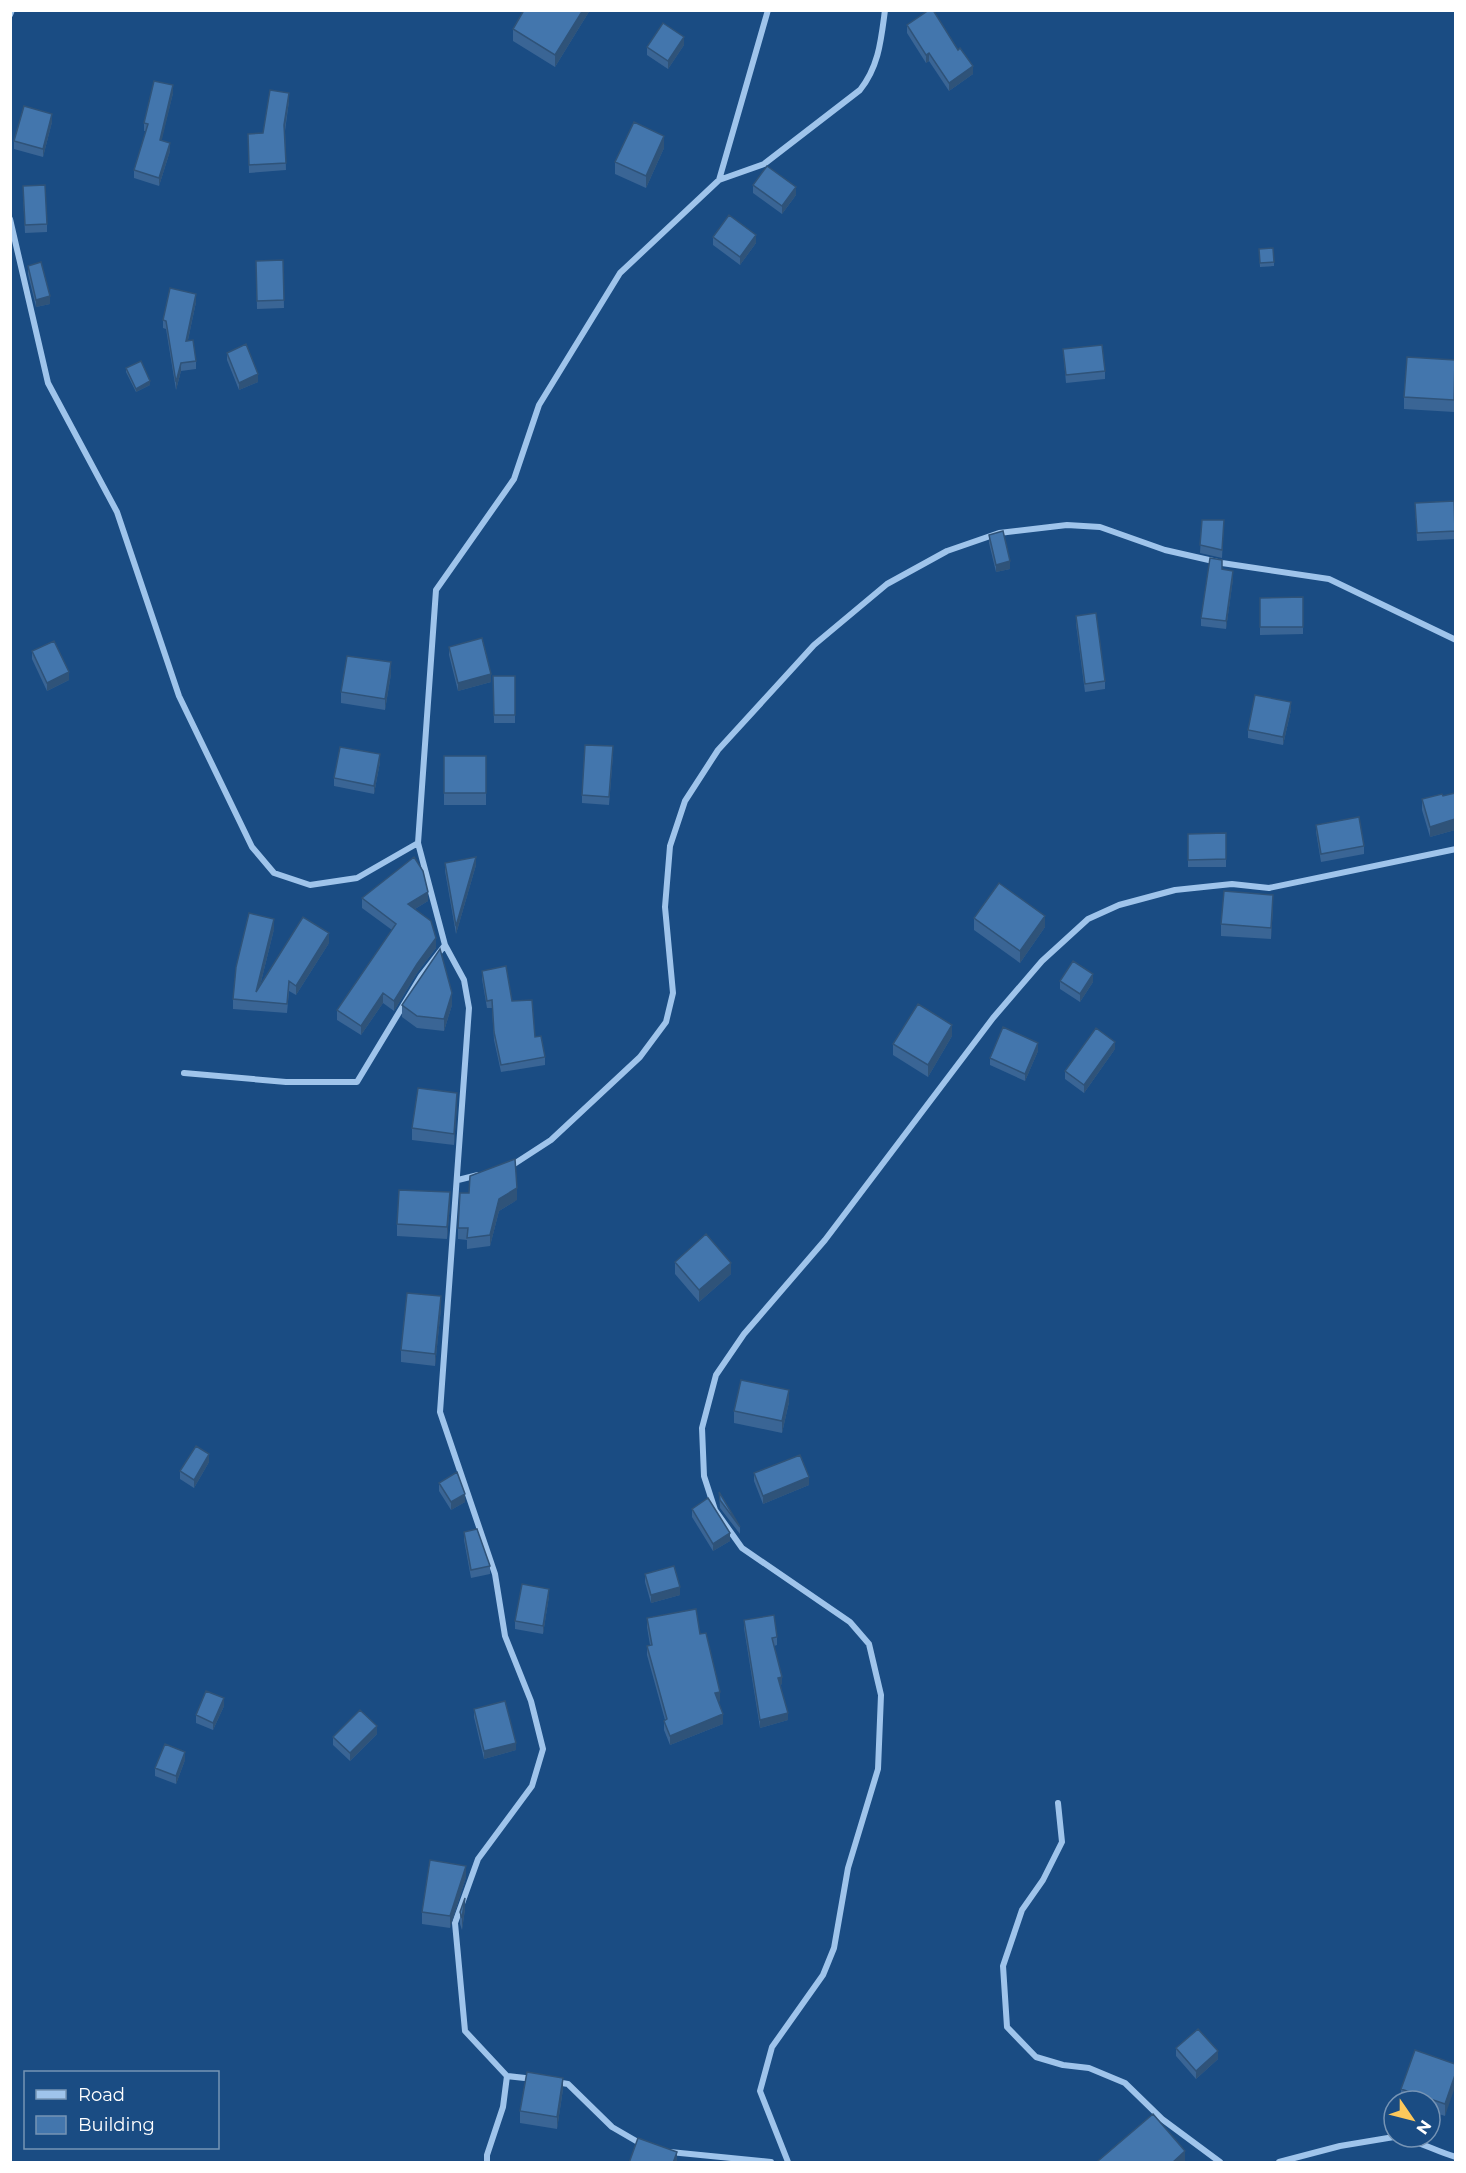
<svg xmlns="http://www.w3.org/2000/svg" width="1466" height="2173" font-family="Montserrat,sans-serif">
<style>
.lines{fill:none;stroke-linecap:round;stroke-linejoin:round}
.street{stroke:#9fc4eb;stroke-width:6}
.wall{fill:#3a6595}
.shaded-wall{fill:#2f5379}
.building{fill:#4376ad;stroke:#2f5379;stroke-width:1.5}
</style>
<rect width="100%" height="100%" fill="#1a4c83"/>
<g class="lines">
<path class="street" d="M 10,15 L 12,10
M 719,180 L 768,10
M 10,219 L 48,383 L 117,512 L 179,696 L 252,847 L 274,873 L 310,885 L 357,878 L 418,843
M 184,1073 L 286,1082 L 357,1082 L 421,976 L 445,945
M 511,1166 L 551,1140 L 640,1057 L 666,1022 L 673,993 L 665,907 L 670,846 L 685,801 L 718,750 L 814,645 L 887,584 L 947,551 L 999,533 L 1067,525 L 1100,527 L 1165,550 L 1222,563 L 1329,579 L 1456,640
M 458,1180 L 478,1175
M 1058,1803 L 1062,1842 L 1043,1880 L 1022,1910 L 1003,1966 L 1007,2027 L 1036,2057 L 1063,2065 L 1089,2068 L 1125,2083 L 1162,2119 L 1220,2162
M 534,2079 L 507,2076 L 465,2031 L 455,1923 L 478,1859 L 532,1786 L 543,1749 L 531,1701 L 505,1636 L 495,1574 L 440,1412 L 469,1008 L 464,980 L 445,945 L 418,843 L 436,590 L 514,479 L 539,405 L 620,273 L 719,180 L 764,164 L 860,90 C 879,66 881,40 885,10
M 556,2082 L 568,2084 L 612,2127 L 643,2145
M 1396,2137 C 1418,2140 1434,2151 1456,2157
M 670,2152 L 771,2162
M 487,2162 L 487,2155 L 503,2107 L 507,2076
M 788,2162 L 760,2091 L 772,2047 L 823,1975 L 834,1948 L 848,1868 L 878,1769 L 881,1695 L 869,1644 L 850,1622 L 742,1548 L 715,1510 L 704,1476 L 702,1428 L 716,1375 L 744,1334 L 825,1240 L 993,1018 L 1042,961 L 1088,919 L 1119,905 L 1175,890 L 1232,884 L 1269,888 L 1456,849
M 1279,2162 L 1340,2146 L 1394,2137"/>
</g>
<path class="wall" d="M 590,10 L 555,67 L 513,41 L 513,29 Z
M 907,25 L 973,74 L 949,91 L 929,61 L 926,63 L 907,33 Z
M 684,45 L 668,69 L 647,55 L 647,47 Z
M 173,93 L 161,141 L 170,151 L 159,186 L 134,178 L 134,170 L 146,131 L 144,131 L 144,123 Z
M 289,101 L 285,131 L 286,170 L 249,173 L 248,134 L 263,133 Z
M 52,122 L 43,157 L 14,149 L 14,141 Z
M 664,148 L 646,188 L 615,174 L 615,162 Z
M 753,185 L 796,195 L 782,214 L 753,193 Z
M 23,194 L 47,224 L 47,232 L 25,233 Z
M 713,237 L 756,243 L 740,265 L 713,245 Z
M 1259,249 L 1274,262 L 1274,266 L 1260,267 Z
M 283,260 L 284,308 L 257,309 L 256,261 Z
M 28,266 L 50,304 L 36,307 L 28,274 Z
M 196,302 L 188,340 L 196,361 L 196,369 L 181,371 L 176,390 L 166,329 L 163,328 L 163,320 Z
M 1063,349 L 1105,371 L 1105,379 L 1066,383 Z
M 227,353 L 258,382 L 239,390 L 227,360 Z
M 1455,360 L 1454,412 L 1404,409 L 1404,397 Z
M 126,368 L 150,385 L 136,392 L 126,372 Z
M 1454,501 L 1455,539 L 1417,541 L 1415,503 Z
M 1202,520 L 1224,520 L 1222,558 L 1200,553 Z
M 989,535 L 1010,569 L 996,572 L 989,543 Z
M 1222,569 L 1233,579 L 1226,629 L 1201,626 L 1201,618 Z
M 1303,597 L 1303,634 L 1260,635 L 1260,598 Z
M 1076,616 L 1105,681 L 1105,689 L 1085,692 L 1076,624 Z
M 449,647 L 491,682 L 458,691 L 449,655 Z
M 32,651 L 69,680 L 47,691 L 32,659 Z
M 391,674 L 385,710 L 341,703 L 341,692 Z
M 493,676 L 515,676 L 515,723 L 494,723 Z
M 1291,710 L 1283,745 L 1248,738 L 1248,730 Z
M 613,754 L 609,805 L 582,803 L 582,795 Z
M 444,756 L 486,756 L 486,805 L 444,805 Z
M 380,762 L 374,794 L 334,786 L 334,778 Z
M 1455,793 L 1455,830 L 1430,837 L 1422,810 L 1422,799 L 1443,796 Z
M 1316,825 L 1364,846 L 1364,854 L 1321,862 L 1316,832 Z
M 1226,833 L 1226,867 L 1188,867 L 1188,834 Z
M 445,863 L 476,865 L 456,934 L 445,871 Z
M 362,898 L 428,901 L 415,909 L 436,948 L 417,973 L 394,1011 L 383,1003 L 361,1035 L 337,1020 L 337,1010 L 392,930 L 362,908 Z
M 1273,906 L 1271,939 L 1221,936 L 1221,924 Z
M 974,918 L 1045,927 L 1020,963 L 974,930 Z
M 274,929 L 260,986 L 329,943 L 296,995 L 289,991 L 287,1013 L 233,1009 L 233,999 Z
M 482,971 L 512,1001 L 535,1037 L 545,1057 L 545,1065 L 501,1072 L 494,1040 L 492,1008 L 487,1008 L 482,979 Z
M 1060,981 L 1093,982 L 1080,1002 L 1060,989 Z
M 402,1005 L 452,1005 L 444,1031 L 417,1028 L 402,1017 Z
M 952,1036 L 928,1077 L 893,1055 L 893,1044 Z
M 1115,1049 L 1084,1093 L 1065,1079 L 1065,1071 Z
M 1038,1051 L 1025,1081 L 990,1065 L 990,1058 Z
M 457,1105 L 454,1145 L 412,1140 L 412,1128 Z
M 517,1200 L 499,1211 L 490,1246 L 467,1249 L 467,1240 L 458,1239 L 458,1228 Z
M 450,1204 L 447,1239 L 397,1236 L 397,1224 Z
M 675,1262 L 731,1274 L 699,1302 L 675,1274 Z
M 441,1308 L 435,1366 L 401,1362 L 401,1350 Z
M 789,1402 L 782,1433 L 734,1423 L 734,1411 Z
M 209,1462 L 194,1488 L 180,1479 L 180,1471 Z
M 754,1473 L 809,1485 L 763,1504 L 754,1481 Z
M 439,1483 L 465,1502 L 451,1510 L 439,1491 Z
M 719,1492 L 740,1527 L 740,1534 L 720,1508 Z
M 692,1509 L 730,1541 L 713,1551 L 692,1517 Z
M 464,1532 L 490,1566 L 490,1574 L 471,1578 L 464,1540 Z
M 645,1574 L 680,1595 L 651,1603 L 645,1582 Z
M 549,1596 L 543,1634 L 515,1629 L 515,1621 Z
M 647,1618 L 700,1634 L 720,1701 L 718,1702 L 723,1724 L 670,1745 L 664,1730 L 664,1721 L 665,1720 L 647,1655 L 647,1646 L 650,1645 L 647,1627 Z
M 744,1620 L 777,1637 L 777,1645 L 774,1646 L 782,1684 L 780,1685 L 788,1720 L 760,1728 L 744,1628 Z
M 224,1706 L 213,1730 L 196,1723 L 196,1715 Z
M 474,1709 L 516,1750 L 484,1759 L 474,1717 Z
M 377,1734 L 350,1761 L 333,1745 L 333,1737 Z
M 185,1760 L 176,1784 L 155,1776 L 155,1768 Z
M 466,1877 L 450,1928 L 422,1924 L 422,1912 Z
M 465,1909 L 462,1930 L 460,1924 L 460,1912 Z
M 1176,2048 L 1218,2059 L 1196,2079 L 1176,2056 Z
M 1455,2064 L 1445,2116 L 1430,2111 L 1430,2101 L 1401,2100 L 1401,2089 Z
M 563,2089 L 557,2129 L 520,2123 L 520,2111 Z"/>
<path class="shaded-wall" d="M 583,10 L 590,10 L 555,67 L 555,55 Z
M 684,37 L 684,45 L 668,69 L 668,61 Z
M 929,53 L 929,61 L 926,63 L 926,55 Z
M 973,66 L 973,74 L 949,91 L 949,83 Z
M 173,85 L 173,93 L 160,148 L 160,140 Z
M 289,93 L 289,101 L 284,133 L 284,125 Z
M 52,114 L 52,122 L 43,157 L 43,149 Z
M 664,136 L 664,148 L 646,188 L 646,176 Z
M 170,143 L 170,151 L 159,186 L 159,178 Z
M 796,187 L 796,195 L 782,214 L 782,206 Z
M 756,235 L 756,243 L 740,265 L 740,257 Z
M 196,294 L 196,302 L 186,349 L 186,341 Z
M 50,296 L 50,304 L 36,307 L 36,300 Z
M 181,363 L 181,371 L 176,390 L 176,382 Z
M 258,374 L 258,382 L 239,390 L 239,383 Z
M 150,381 L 150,385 L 136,392 L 136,389 Z
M 1010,561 L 1010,569 L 996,572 L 996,565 Z
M 1233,571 L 1233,579 L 1226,629 L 1226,621 Z
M 391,662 L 391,674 L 385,710 L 385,699 Z
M 69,672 L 69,680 L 47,691 L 47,683 Z
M 491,674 L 491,682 L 458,691 L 458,683 Z
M 1291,702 L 1291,710 L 1283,745 L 1283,737 Z
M 380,754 L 380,762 L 374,794 L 374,786 Z
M 1455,819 L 1455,830 L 1430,837 L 1430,827 Z
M 476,857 L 476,865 L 456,934 L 456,926 Z
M 428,892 L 428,901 L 408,913 L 408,904 Z
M 1273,895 L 1273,906 L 1271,939 L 1271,928 Z
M 1045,916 L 1045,927 L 1020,963 L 1020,951 Z
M 274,919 L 274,929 L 256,1002 L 256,992 Z
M 329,933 L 329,943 L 296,995 L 296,986 Z
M 436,938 L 436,948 L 417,973 L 394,1011 L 394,1001 L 417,964 Z
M 1093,974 L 1093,982 L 1080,1002 L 1080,994 Z
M 383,993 L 383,1003 L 361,1035 L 361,1026 Z
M 452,993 L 452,1005 L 444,1031 L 444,1019 Z
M 952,1025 L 952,1036 L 928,1077 L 928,1065 Z
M 1115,1042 L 1115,1049 L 1084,1093 L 1084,1085 Z
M 1038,1043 L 1038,1051 L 1025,1081 L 1025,1074 Z
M 457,1093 L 457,1105 L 454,1145 L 454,1134 Z
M 517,1188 L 517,1200 L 499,1211 L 490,1246 L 490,1235 L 499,1199 Z
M 450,1192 L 450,1204 L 447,1239 L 447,1227 Z
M 731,1263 L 731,1274 L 699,1302 L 699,1290 Z
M 441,1296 L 441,1308 L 435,1366 L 435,1354 Z
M 789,1390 L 789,1402 L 782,1433 L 782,1421 Z
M 209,1454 L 209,1462 L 194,1488 L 194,1480 Z
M 809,1477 L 809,1485 L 763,1504 L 763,1496 Z
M 465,1494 L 465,1502 L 451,1510 L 451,1502 Z
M 730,1533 L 730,1541 L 713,1551 L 713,1544 Z
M 680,1587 L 680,1595 L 651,1603 L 651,1595 Z
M 549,1589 L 549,1596 L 543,1634 L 543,1626 Z
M 782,1677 L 782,1684 L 778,1686 L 778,1678 Z
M 720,1692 L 720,1701 L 715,1703 L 715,1693 Z
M 224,1698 L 224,1706 L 213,1730 L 213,1723 Z
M 788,1713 L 788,1720 L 760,1728 L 760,1720 Z
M 723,1714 L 723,1724 L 670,1745 L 670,1736 Z
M 377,1726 L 377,1734 L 350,1761 L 350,1753 Z
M 516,1743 L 516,1750 L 484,1759 L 484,1751 Z
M 185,1752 L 185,1760 L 176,1784 L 176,1776 Z
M 466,1866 L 466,1877 L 450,1928 L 450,1916 Z
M 465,1898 L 465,1909 L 462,1930 L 462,1918 Z
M 1218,2051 L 1218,2059 L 1196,2079 L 1196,2071 Z
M 1455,2075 L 1455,2087 L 1445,2116 L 1445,2104 Z
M 563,2078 L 563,2089 L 557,2129 L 557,2117 Z
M 1185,2151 L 1185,2163 L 1172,2163 Z
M 677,2152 L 677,2163 L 673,2163 Z"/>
<path class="building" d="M 524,10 L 583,10 L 555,55 L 513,29 Z
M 929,10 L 933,10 L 958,50 L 960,48 L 973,66 L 949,83 L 929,53 L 926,55 L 907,25 Z
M 663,23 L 684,37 L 668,61 L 647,47 Z
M 154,81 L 173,85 L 160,140 L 170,143 L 159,178 L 134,170 L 148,124 L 144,123 Z
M 270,90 L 289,93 L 284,125 L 286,163 L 249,165 L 248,134 L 263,133 Z
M 24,106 L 52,114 L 43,149 L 14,141 Z
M 634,122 L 664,136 L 646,176 L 615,162 Z
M 767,166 L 796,187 L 782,206 L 753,185 Z
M 45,185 L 47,224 L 25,225 L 23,186 Z
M 729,215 L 756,235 L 740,257 L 713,237 Z
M 1273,248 L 1274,262 L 1260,263 L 1259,249 Z
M 283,260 L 284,300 L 257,301 L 256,261 Z
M 41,262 L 50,296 L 36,300 L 28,266 Z
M 170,288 L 196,294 L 186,341 L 193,340 L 196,361 L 181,363 L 176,382 L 166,321 L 163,320 Z
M 246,344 L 258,374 L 239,383 L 227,353 Z
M 1102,345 L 1105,371 L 1066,375 L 1063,349 Z
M 1407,357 L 1455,360 L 1454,400 L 1404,397 Z
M 141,361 L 150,381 L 136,389 L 126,368 Z
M 1454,501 L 1455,531 L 1417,533 L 1415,503 Z
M 1202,520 L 1224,520 L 1222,550 L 1200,545 Z
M 1003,531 L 1010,561 L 996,565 L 989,535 Z
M 1210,558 L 1222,560 L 1222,569 L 1233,571 L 1226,621 L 1201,618 Z
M 1303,597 L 1303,627 L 1260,627 L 1260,598 Z
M 1096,613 L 1105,681 L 1085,684 L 1076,616 Z
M 482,638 L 491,674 L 458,683 L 449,647 Z
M 54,641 L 69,672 L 47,683 L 32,651 Z
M 347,656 L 391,662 L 385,699 L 341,692 Z
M 493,676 L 515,676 L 515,715 L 494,715 Z
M 1255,695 L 1291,702 L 1283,737 L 1248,730 Z
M 585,745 L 613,746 L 609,797 L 582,795 Z
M 340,747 L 380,754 L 374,786 L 334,778 Z
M 444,756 L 486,756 L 486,793 L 444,793 Z
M 1455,793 L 1455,819 L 1430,827 L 1422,799 L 1442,794 L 1443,796 Z
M 1359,817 L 1364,846 L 1321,854 L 1316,825 Z
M 1226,833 L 1226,859 L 1188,860 L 1188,834 Z
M 414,857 L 423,871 L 428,892 L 408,904 L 431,921 L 436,938 L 417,964 L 394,1001 L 383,993 L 361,1026 L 337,1010 L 396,924 L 362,898 Z
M 476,857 L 456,926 L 445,863 Z
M 999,883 L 1045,916 L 1020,951 L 974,918 Z
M 1224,891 L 1273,895 L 1271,928 L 1221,924 Z
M 249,913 L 274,919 L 256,992 L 303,917 L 329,933 L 296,986 L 289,981 L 287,1004 L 233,999 L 236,967 Z
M 440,949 L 452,993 L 444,1019 L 417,1016 L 402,1005 Z
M 1073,961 L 1093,974 L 1080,994 L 1060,981 Z
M 506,966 L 512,1001 L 532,1000 L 535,1037 L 541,1036 L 545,1057 L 501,1065 L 494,1032 L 492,1000 L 487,1001 L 482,971 Z
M 918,1004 L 952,1025 L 928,1065 L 893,1044 Z
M 1003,1027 L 1038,1043 L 1025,1074 L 990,1058 Z
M 1096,1028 L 1115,1042 L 1084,1085 L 1065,1071 Z
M 418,1088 L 457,1093 L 454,1134 L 412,1128 Z
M 515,1159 L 517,1188 L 499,1199 L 490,1235 L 467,1238 L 468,1228 L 458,1228 L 460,1193 L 469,1193 L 470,1176 Z
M 399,1190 L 450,1192 L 447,1227 L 397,1224 Z
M 706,1234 L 731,1263 L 699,1290 L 675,1262 Z
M 407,1293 L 441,1296 L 435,1354 L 401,1350 Z
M 741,1380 L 789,1390 L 782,1421 L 734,1411 Z
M 196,1446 L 209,1454 L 194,1480 L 180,1471 Z
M 800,1455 L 809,1477 L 763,1496 L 754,1473 Z
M 457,1472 L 465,1494 L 451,1502 L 439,1483 Z
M 719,1492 L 740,1527 L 720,1500 Z
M 708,1498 L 730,1533 L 713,1544 L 692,1509 Z
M 477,1529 L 490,1566 L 471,1570 L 464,1532 Z
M 674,1566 L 680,1587 L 651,1595 L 645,1574 Z
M 522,1584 L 549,1589 L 543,1626 L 515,1621 Z
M 696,1609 L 700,1634 L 706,1633 L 720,1692 L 715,1693 L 723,1714 L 670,1736 L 664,1721 L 667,1719 L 647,1646 L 652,1645 L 647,1618 Z
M 774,1615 L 777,1637 L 772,1638 L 782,1677 L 778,1678 L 788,1713 L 760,1720 L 744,1620 Z
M 206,1691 L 224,1698 L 213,1723 L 196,1715 Z
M 505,1701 L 516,1743 L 484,1751 L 474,1709 Z
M 360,1710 L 377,1726 L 350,1753 L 333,1737 Z
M 165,1744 L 185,1752 L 176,1776 L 155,1768 Z
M 430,1860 L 466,1866 L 450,1916 L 422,1912 Z
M 465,1898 L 462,1918 L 460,1912 Z
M 1198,2029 L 1218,2051 L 1196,2071 L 1176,2048 Z
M 1415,2050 L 1455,2064 L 1455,2075 L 1445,2104 L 1401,2089 Z
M 527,2072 L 563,2078 L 557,2117 L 520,2111 Z
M 1153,2114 L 1185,2151 L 1172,2163 L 1099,2163 L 1098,2161 Z
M 638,2138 L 677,2152 L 673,2163 L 629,2163 Z"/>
<rect width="1466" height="2173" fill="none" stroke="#ffffff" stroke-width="24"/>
<rect x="24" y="2071" width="195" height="78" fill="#1a4c83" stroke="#7694b5" stroke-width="1.5"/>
<rect x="36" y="2090" width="30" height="9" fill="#9fc4eb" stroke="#7694b5" stroke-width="1.5"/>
<text x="78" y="2101" font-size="18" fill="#ffffff">Road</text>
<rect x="36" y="2116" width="30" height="18" fill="#4376ad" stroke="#7694b5" stroke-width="1.5"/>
<text x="78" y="2131" font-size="18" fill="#ffffff">Building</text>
<g transform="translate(1412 2119) rotate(125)"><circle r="28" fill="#1a4c83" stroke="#7694b5" stroke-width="1.5"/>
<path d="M0-4.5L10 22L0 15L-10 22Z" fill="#fdc85b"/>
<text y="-9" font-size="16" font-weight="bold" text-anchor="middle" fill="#ffffff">N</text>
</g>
</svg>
